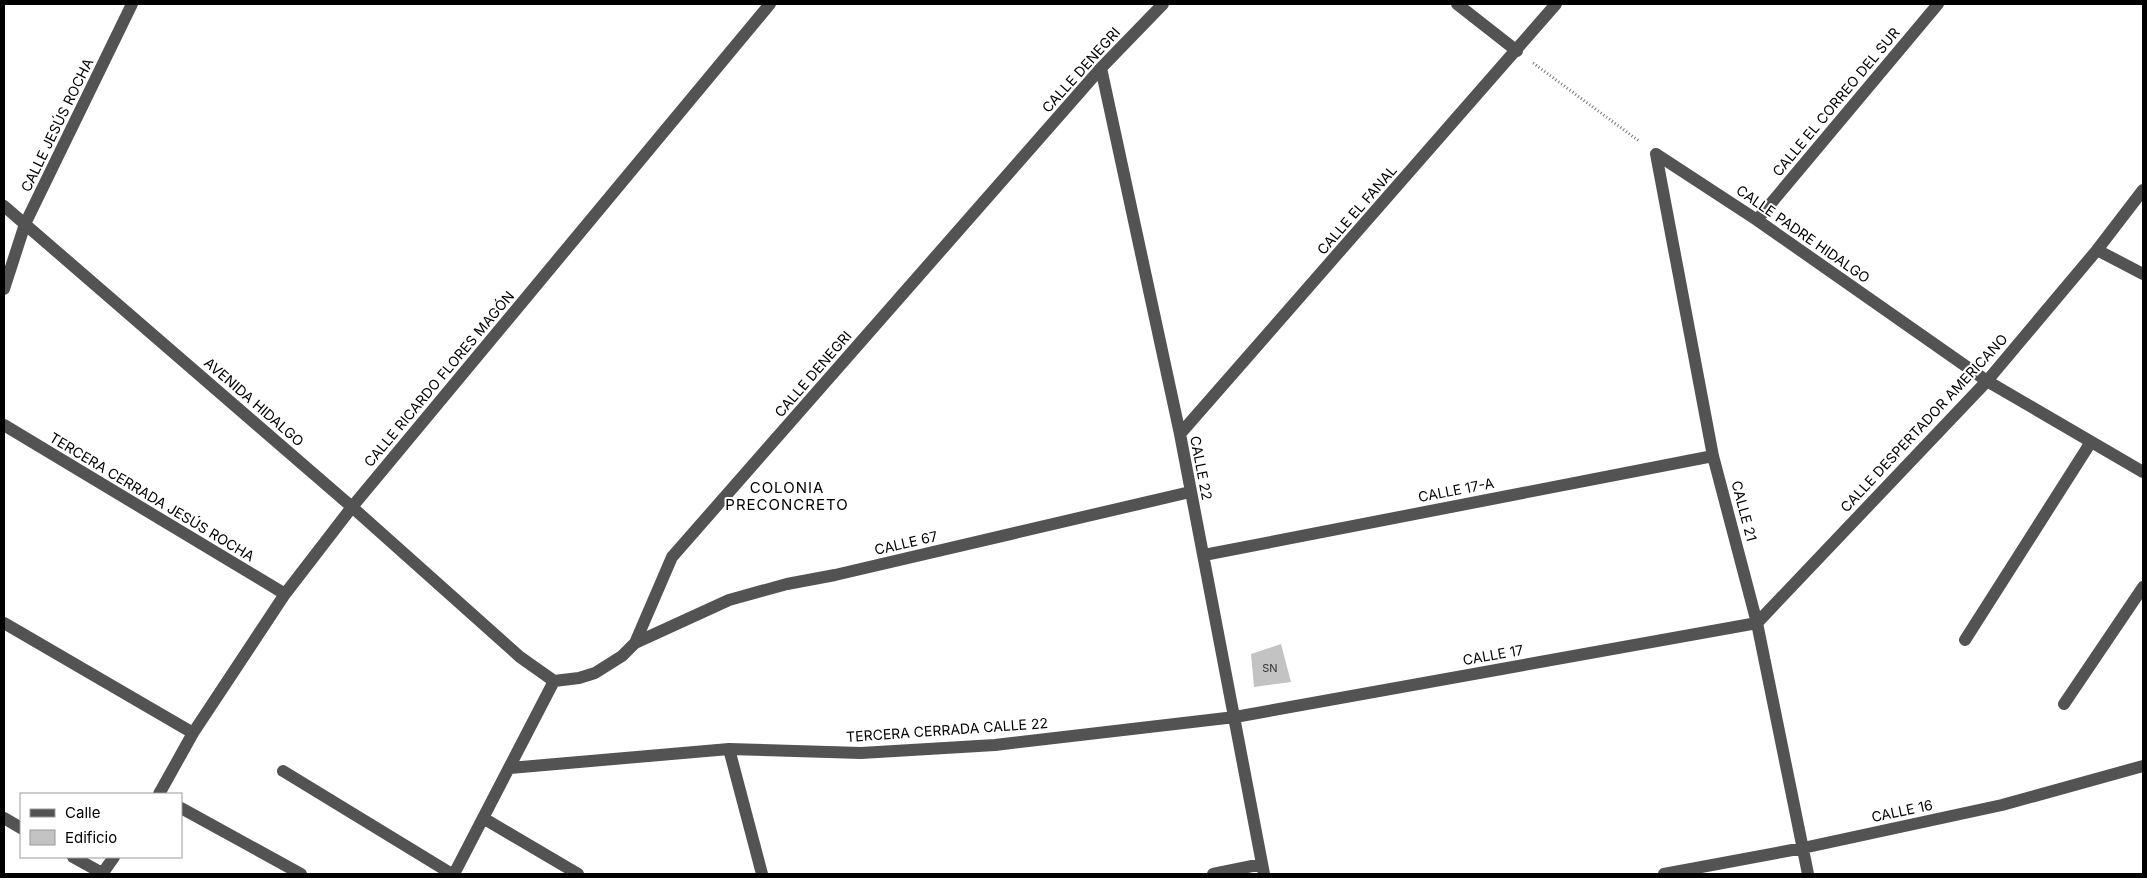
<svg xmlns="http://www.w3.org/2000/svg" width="2147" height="878" font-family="Inter,sans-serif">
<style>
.building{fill:#c3c3c3}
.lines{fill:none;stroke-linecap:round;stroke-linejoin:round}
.path{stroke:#757575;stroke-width:3;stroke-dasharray:1 2.5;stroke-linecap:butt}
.minor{stroke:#535353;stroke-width:12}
.labels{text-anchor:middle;stroke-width:4;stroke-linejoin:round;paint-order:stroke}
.number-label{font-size:11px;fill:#313131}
.street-label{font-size:14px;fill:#000;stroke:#fff}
.neighbourhood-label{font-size:15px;letter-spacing:1px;fill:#000;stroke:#fff}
</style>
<rect width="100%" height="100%" fill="#fff"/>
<path class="building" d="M 1281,644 L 1291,682 L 1254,687 L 1251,654 Z"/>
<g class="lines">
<path class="path" d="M 1533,63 L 1639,141"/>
<path class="minor" d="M 1457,4 L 1517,51
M 1101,68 L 1180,434 L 1264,874
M 1656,154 L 1713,456 L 1757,623 L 1808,874
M 1656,154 L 1757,220 L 1987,381 L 2143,472
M 4,206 L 352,507 L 520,657 L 554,681 L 579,678 L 595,673 L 622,656 L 635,643 L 672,557 L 1101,68 L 1163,4
M 1757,220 L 1938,4
M 2097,250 L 2143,274
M 4,289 L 25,224 L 132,4
M 4,425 L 285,594
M 1180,434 L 1556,4
M 1204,555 L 1713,456
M 4,623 L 193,733
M 1965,640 L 2091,442
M 635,643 L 729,600 L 787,584 L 835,575 L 1190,492
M 2064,704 L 2143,587
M 729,749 L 762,874
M 510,768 L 729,749 L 861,753 L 995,745 L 1235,717 L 1757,623 L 1987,381 L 2097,250 L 2143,190
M 283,771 L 452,874
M 159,794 L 193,733 L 285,594 L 352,507 L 770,4
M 181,808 L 301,874
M 4,818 L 21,828
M 483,818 L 578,874
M 73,857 L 102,873
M 102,874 L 114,857
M 454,874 L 554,681
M 1213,874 L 1262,864
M 1664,874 L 1803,848 L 2002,805 L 2143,766"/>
</g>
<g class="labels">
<g class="number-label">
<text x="1270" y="672">SN</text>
</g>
<g class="street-label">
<text transform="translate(1081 70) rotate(-48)" y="5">CALLE DENEGRI</text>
<text transform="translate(1836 102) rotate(-50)" y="5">CALLE EL CORREO DEL SUR</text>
<text transform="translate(57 125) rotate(-64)" y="5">CALLE JESÚS ROCHA</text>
<text transform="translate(1357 210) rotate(-49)" y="5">CALLE EL FANAL</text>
<text transform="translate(1803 234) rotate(35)" y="5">CALLE PADRE HIDALGO</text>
<text transform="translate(813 374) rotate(-49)" y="5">CALLE DENEGRI</text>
<text transform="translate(439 379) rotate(-50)" y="5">CALLE RICARDO FLORES MAGÓN</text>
<text transform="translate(254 402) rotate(41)" y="5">AVENIDA HIDALGO</text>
<text transform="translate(1924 423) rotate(-47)" y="5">CALLE DESPERTADOR AMERICANO</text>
<text transform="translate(1201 468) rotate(79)" y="5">CALLE 22</text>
<text transform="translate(1456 490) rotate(-11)" y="5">CALLE 17-A</text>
<text transform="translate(152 497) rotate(31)" y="5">TERCERA CERRADA JESÚS ROCHA</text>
<text transform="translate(1744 511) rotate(75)" y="5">CALLE 21</text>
<text transform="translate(906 543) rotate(-13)" y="5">CALLE 67</text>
<text transform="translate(1493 655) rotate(-10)" y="5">CALLE 17</text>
<text transform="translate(947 730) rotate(-4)" y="5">TERCERA CERRADA CALLE 22</text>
<text transform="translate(1902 811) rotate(-12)" y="5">CALLE 16</text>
</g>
<g class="neighbourhood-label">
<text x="787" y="493">COLONIA<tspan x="787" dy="17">PRECONCRETO</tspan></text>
</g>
</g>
<rect width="2147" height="878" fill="none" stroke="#000000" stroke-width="10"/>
<rect x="20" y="793" width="162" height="65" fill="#ffffff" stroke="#999999"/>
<rect x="30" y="809" width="25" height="8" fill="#535353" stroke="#999999"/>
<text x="65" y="818" font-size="15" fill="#000000">Calle</text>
<rect x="30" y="830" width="25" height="15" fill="#c3c3c3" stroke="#999999"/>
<text x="65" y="843" font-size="15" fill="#000000">Edificio</text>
</svg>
